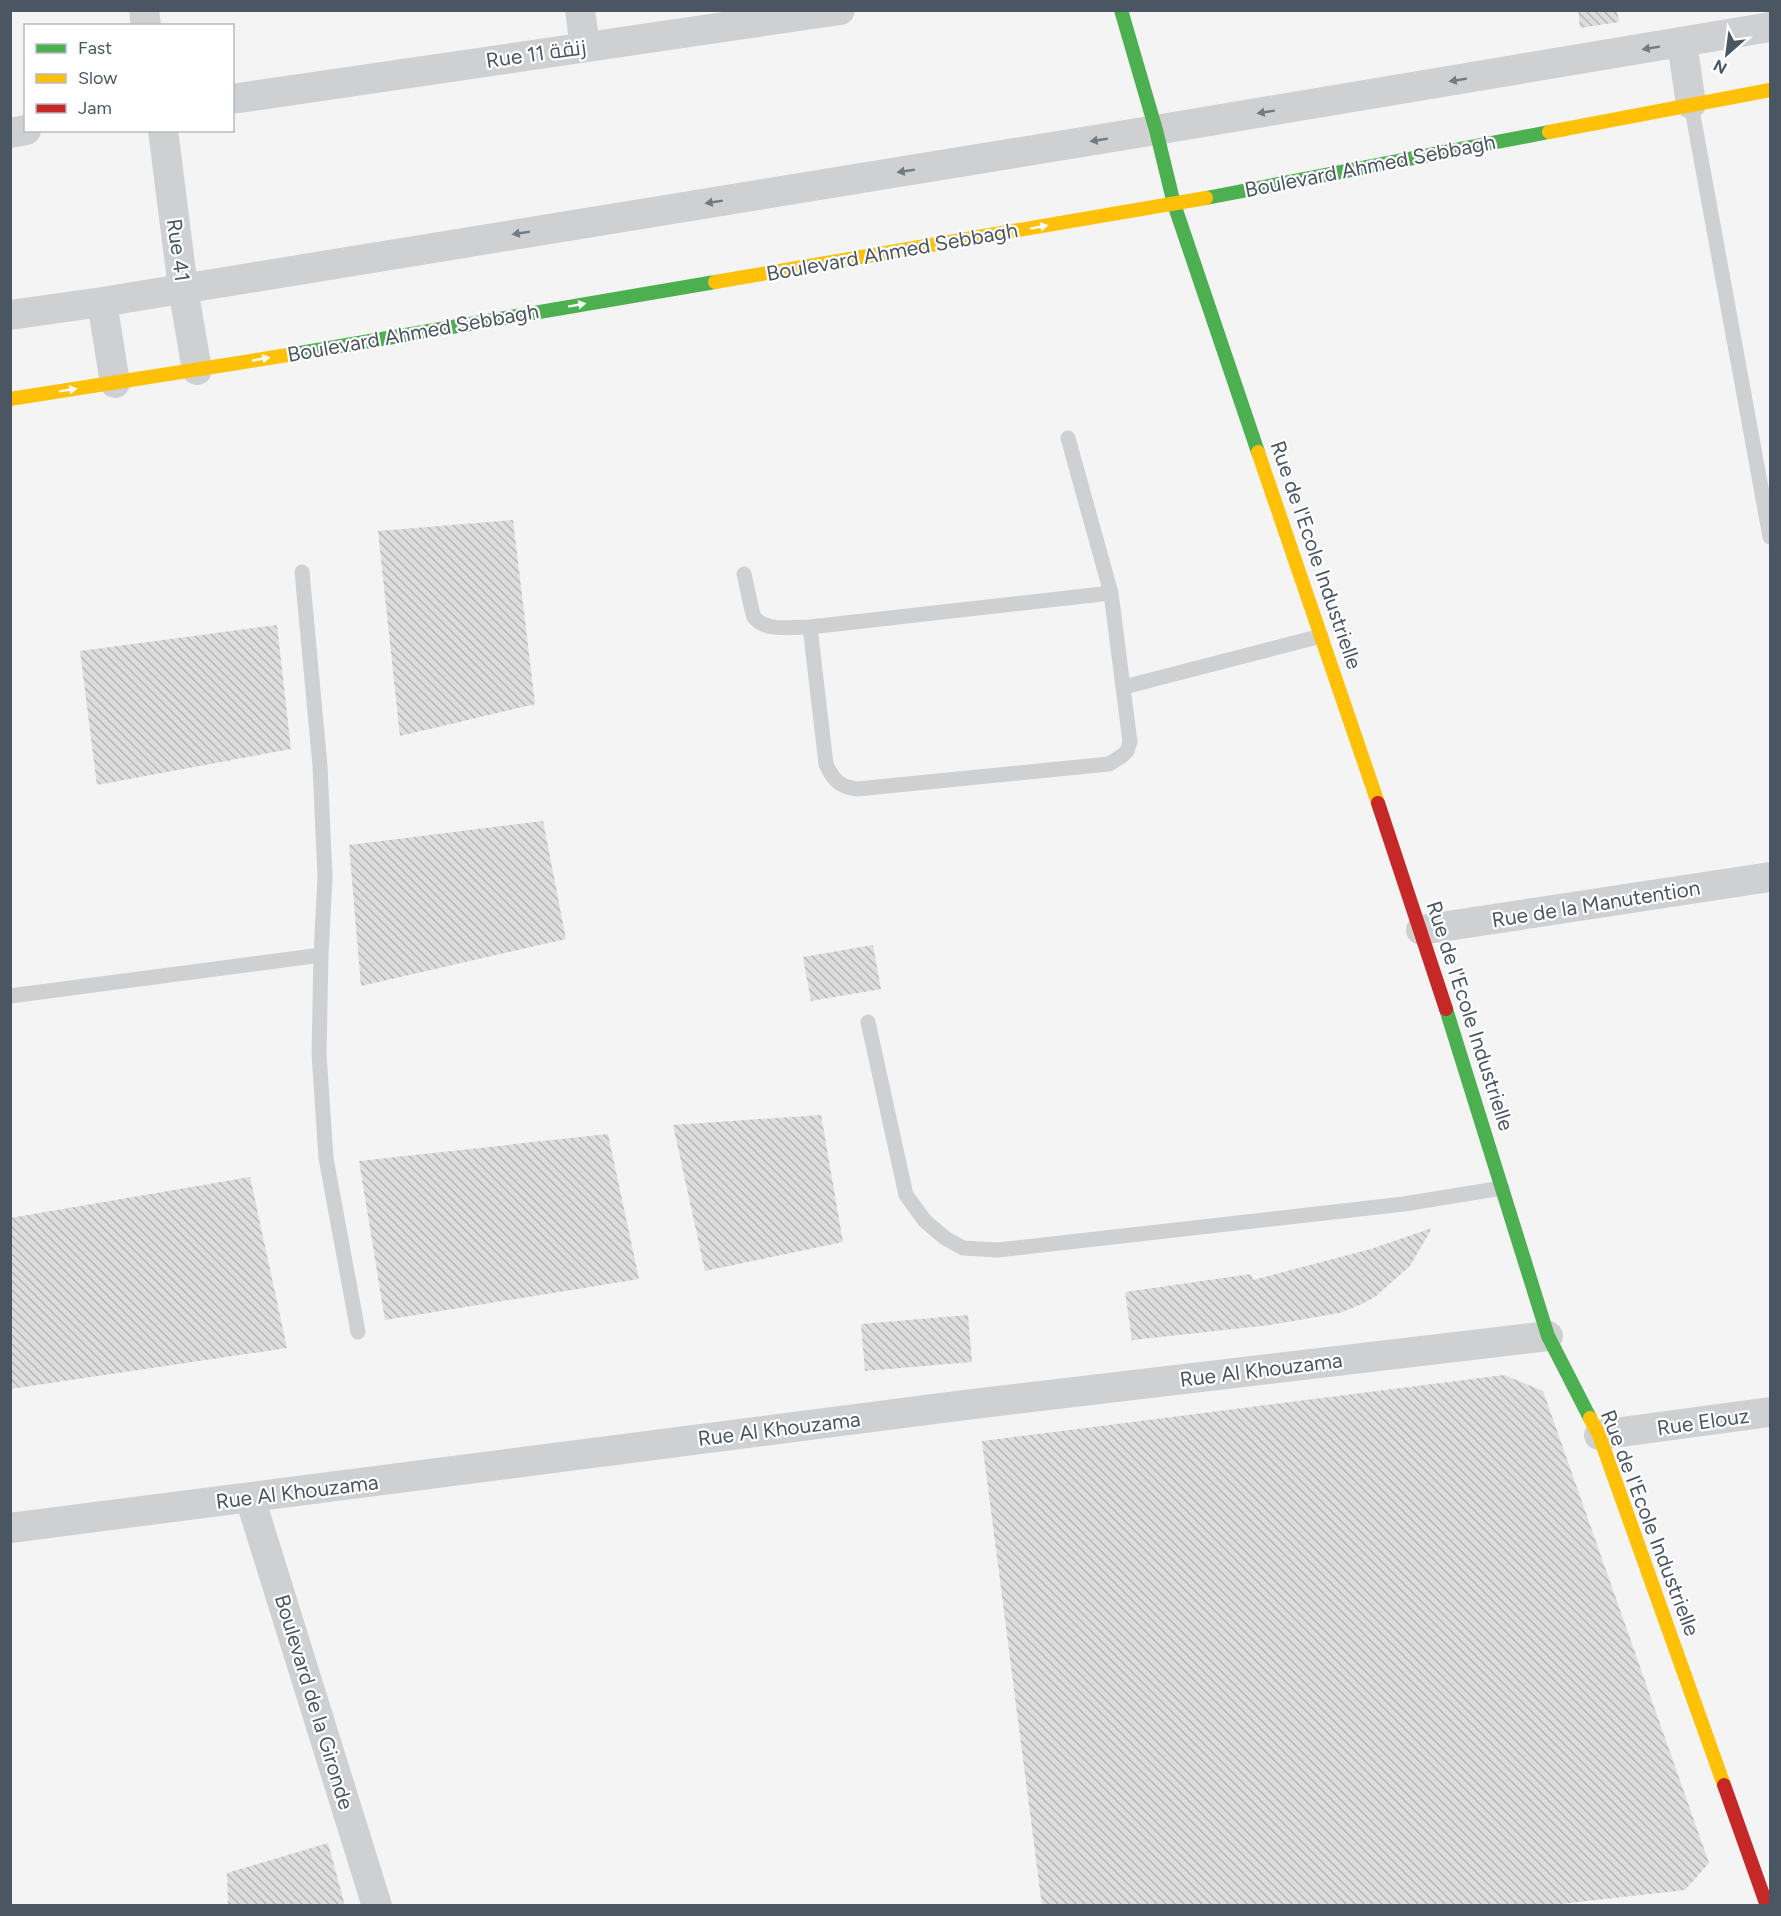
<svg xmlns="http://www.w3.org/2000/svg" width="1781" height="1916" font-family="Figtree,Cairo,sans-serif">
<style>
.building{fill:url(#building-back-hatch)}
.lines{fill:none;stroke-linecap:round;stroke-linejoin:round}
.lane{stroke:#ced0d2;stroke-width:15}
.street{stroke:#ced0d2;stroke-width:30}
.fast{stroke:#4caf50;stroke-width:14}
.slow{stroke:#ffc107;stroke-width:14}
.jam{stroke:#c62828;stroke-width:14}
.oneway{fill:#727b83}
.oneway2{fill:#f6fbf6}
.labels{text-anchor:middle;stroke-width:4.5;stroke-linejoin:round;paint-order:stroke}
.street-label{font-size:21px;fill:#4a5661;stroke:#fff}
</style>
<defs>
<pattern id="building-back-hatch" width="6" height="6" patternUnits="userSpaceOnUse" patternTransform="scale(1.5)"><rect width="6" height="6" fill="#ddddde"/><path d="M-1 5l2 2M0 0l6 6M5-1l2 2" fill="none" stroke="#b5b6b7"/></pattern>
</defs>
<rect width="100%" height="100%" fill="#f4f4f4"/>
<path class="building" d="M 1578,10 L 1617,10 L 1619,22 L 1580,28 Z
M 513,520 L 535,704 L 400,736 L 378,531 Z
M 277,625 L 291,749 L 97,785 L 80,651 Z
M 543,821 L 566,939 L 361,986 L 349,845 Z
M 873,945 L 881,989 L 811,1001 L 803,957 Z
M 821,1115 L 843,1242 L 705,1271 L 673,1125 Z
M 608,1134 L 639,1279 L 385,1320 L 359,1161 Z
M 250,1177 L 287,1348 L 10,1389 L 10,1218 Z
M 1432,1228 L 1410,1266 L 1375,1297 L 1360,1305 L 1339,1313 L 1270,1325 L 1132,1340 L 1125,1292 L 1251,1274 L 1253,1280 L 1371,1249 Z
M 968,1315 L 972,1362 L 865,1371 L 861,1324 Z
M 1504,1375 L 1543,1391 L 1709,1863 L 1685,1890 L 1543,1906 L 1042,1906 L 982,1441 Z
M 328,1843 L 345,1906 L 228,1906 L 227,1873 Z"/>
<g class="lines">
<path class="lane" d="M 1691,104 L 1770,537
M 302,572 L 320,766 L 325,877 L 321,955
M 744,574 C 746,582 752,613 754,617 C 765,632 794,627 810,627 L 1111,593
M 810,627 L 826,764 C 833,780 840,787 857,789 L 1109,764 L 1122,756 L 1127,751 L 1130,742 L 1111,593 L 1068,438
M 1124,687 L 1321,636
M 10,996 L 321,955 L 319,1054 L 326,1158 L 358,1332
M 868,1022 L 906,1195 L 925,1221 L 945,1238 L 963,1248 L 998,1250 L 1404,1204 L 1502,1188"/>
<path class="street" d="M 144,10 L 146,26
M 580,10 L 585,47
M 1682,43 L 1691,104
M 232,99 L 840,10
M 163,130 L 183,288 L 197,370
M 10,133 L 26,130
M 102,302 L 115,383
M 10,315 L 102,302 L 1156,130 L 1770,27
M 1421,930 L 1770,877
M 1599,1435 L 1770,1412
M 250,1498 L 377,1906
M 10,1528 L 965,1405 L 1548,1336"/>
<path class="fast" d="M 1121,10 L 1156,130 L 1174,204 L 1258,452
M 1206,198 L 1549,132
M 288,355 L 715,282
M 1446,1009 L 1548,1336 L 1590,1418"/>
<path class="slow" d="M 1549,132 L 1770,90
M 715,282 L 1206,198
M 10,399 L 288,355
M 1258,452 L 1378,803
M 1590,1418 L 1599,1435 L 1724,1785"/>
<path class="jam" d="M 1378,803 L 1446,1009
M 1724,1785 L 1767,1906"/>
</g>
<defs><path id="oneway-solid" d="M-6-.8H1V-3.2L6.5 0L1 3.2V.8H-6Z" transform="scale(1.5)"/></defs>
<g class="oneway">
<use href="#oneway-solid" transform="translate(1651 48) rotate(171)"/>
<use href="#oneway-solid" transform="translate(1458 80) rotate(171)"/>
<use href="#oneway-solid" transform="translate(1266 112) rotate(171)"/>
<use href="#oneway-solid" transform="translate(1099 140) rotate(171)"/>
<use href="#oneway-solid" transform="translate(906 171) rotate(171)"/>
<use href="#oneway-solid" transform="translate(714 202) rotate(171)"/>
<use href="#oneway-solid" transform="translate(521 233) rotate(171)"/>
</g>
<g class="oneway2">
<use href="#oneway-solid" transform="translate(1039 227) rotate(-10)"/>
<use href="#oneway-solid" transform="translate(577 305) rotate(-10)"/>
<use href="#oneway-solid" transform="translate(261 359) rotate(-10)"/>
<use href="#oneway-solid" transform="translate(68 390) rotate(-9)"/>
</g>
<g class="labels">
<g class="street-label">
<text transform="translate(536 54) rotate(-8)" y="7">Rue 11 زنقة</text>
<text transform="translate(1370 166) rotate(-11)" y="7">Boulevard Ahmed Sebbagh</text>
<text transform="translate(178 250) rotate(82)" y="7">Rue 41</text>
<text transform="translate(892 252) rotate(-10)" y="7">Boulevard Ahmed Sebbagh</text>
<text transform="translate(413 333) rotate(-10)" y="7">Boulevard Ahmed Sebbagh</text>
<text transform="translate(1316 555) rotate(71)" y="7">Rue de l'Ecole Industrielle</text>
<text transform="translate(1596 904) rotate(-9)" y="7">Rue de la Manutention</text>
<text transform="translate(1470 1016) rotate(72)" y="7">Rue de l'Ecole Industrielle</text>
<text transform="translate(1261 1370) rotate(-7)" y="7">Rue Al Khouzama</text>
<text transform="translate(1703 1422) rotate(-8)" y="7">Rue Elouz</text>
<text transform="translate(779 1429) rotate(-7)" y="7">Rue Al Khouzama</text>
<text transform="translate(297 1492) rotate(-7)" y="7">Rue Al Khouzama</text>
<text transform="translate(1650 1523) rotate(69)" y="7">Rue de l'Ecole Industrielle</text>
<text transform="translate(314 1702) rotate(73)" y="7">Boulevard de la Gironde</text>
</g>
</g>
<rect width="1781" height="1916" fill="none" stroke="#4a5661" stroke-width="24"/>
<rect x="24" y="24" width="210" height="108" fill="#ffffff" stroke="#b7bbc0" stroke-width="1.5"/>
<rect x="36" y="44" width="30" height="9" fill="#4caf50" stroke="#b7bbc0" stroke-width="1.5"/>
<text x="78" y="54" font-size="18" fill="#4a5661">Fast</text>
<rect x="36" y="74" width="30" height="9" fill="#ffc107" stroke="#b7bbc0" stroke-width="1.5"/>
<text x="78" y="84" font-size="18" fill="#4a5661">Slow</text>
<rect x="36" y="104" width="30" height="9" fill="#c62828" stroke="#b7bbc0" stroke-width="1.5"/>
<text x="78" y="114" font-size="18" fill="#4a5661">Jam</text>
<g transform="translate(1727 54) rotate(208)" stroke="#ffffff" stroke-width="4.5" paint-order="stroke">
<path d="M0-4.5L10 22L0 15L-10 22Z" fill="#4a5661"/>
<text y="-9" font-size="16" font-weight="bold" text-anchor="middle" fill="#4a5661">N</text>
</g>
</svg>
